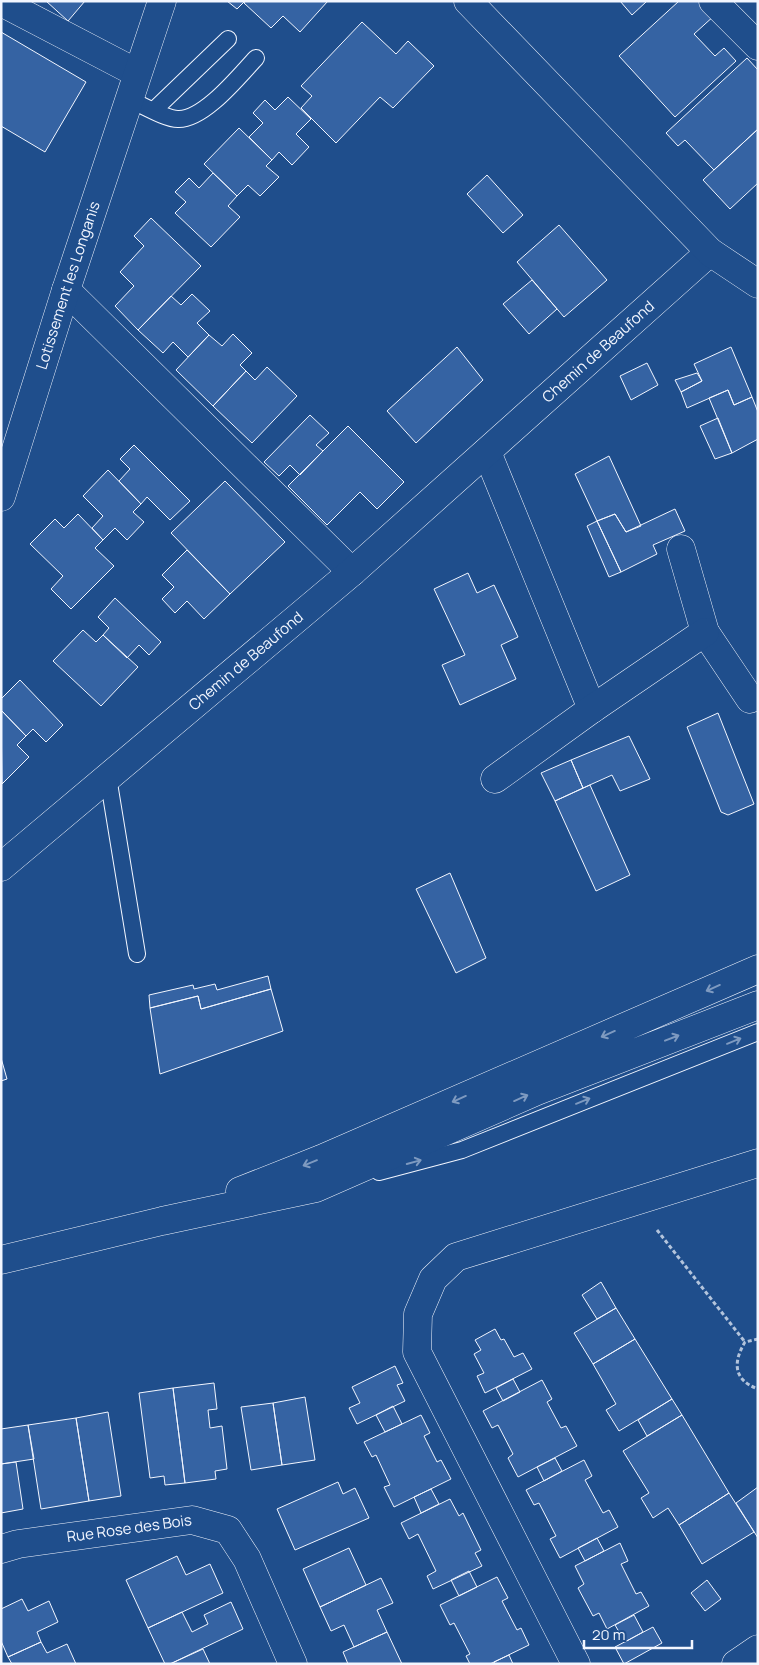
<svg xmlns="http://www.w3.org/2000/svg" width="759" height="1665" font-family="Manrope,sans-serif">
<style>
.building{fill:#3563a3;stroke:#f2f6ff}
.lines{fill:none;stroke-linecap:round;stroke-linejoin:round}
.lane-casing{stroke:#f2f6ff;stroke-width:18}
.street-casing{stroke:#f2f6ff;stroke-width:29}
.primary-casing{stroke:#f2f6ff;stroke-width:29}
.path{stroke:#b3c4dc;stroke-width:3;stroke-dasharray:4 2.5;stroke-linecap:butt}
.lane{stroke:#1f4e8c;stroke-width:16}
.street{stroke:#1f4e8c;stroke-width:28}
.primary{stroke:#1f4e8c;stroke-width:28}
.oneway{stroke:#7e9ac0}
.labels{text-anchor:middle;stroke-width:4;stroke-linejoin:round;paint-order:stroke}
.street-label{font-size:15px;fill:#f2f6ff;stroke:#1f4e8c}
</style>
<rect width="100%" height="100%" fill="#1f4e8c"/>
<path class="building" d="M 46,1 L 85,1 L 68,21 Z
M 227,1 L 245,1 L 237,9 Z
M 245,1 L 328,1 L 300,32 L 283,16 L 271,28 L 244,3 Z
M 620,1 L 647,1 L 632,15 Z
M 679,1 L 703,1 L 715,15 L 694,34 L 715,56 L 724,48 L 736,61 L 675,117 L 619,56 Z
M 362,22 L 396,54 L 408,41 L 434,66 L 393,108 L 380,97 L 336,143 L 301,108 L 312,96 L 301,86 Z
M 1,32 L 86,82 L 45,152 L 1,126 Z
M 747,58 L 758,70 L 758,129 L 714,170 L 685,140 L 678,146 L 666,133 Z
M 288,97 L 311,119 L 296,134 L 309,147 L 292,165 L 279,152 L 272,160 L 249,137 L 263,123 L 253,113 L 265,100 L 275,110 Z
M 239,128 L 272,160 L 266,166 L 279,177 L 260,196 L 248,185 L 237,196 L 204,164 Z
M 758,129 L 758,183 L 730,209 L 703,180 Z
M 213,173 L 237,196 L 228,206 L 240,217 L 211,247 L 175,213 L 186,202 L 175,192 L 189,178 L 199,188 Z
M 487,175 L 523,215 L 503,233 L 467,194 Z
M 151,218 L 201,266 L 138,330 L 115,306 L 134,286 L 120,272 L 144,246 L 134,236 Z
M 559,225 L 607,280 L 564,317 L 517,262 Z
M 532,280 L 557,309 L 529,334 L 503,304 Z
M 192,294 L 210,311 L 197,323 L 209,335 L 188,357 L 173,342 L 163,353 L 138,330 L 171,296 L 181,305 Z
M 233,334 L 252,353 L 240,365 L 246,371 L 213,406 L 176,370 L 209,335 L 222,346 Z
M 457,347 L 483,380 L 416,443 L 387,411 Z
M 731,347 L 752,397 L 734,405 L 728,390 L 687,408 L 681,392 L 702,381 L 694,364 Z
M 647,363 L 658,385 L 631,400 L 620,376 Z
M 267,367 L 297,396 L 252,443 L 213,406 L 246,371 L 255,380 Z
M 697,373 L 702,381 L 681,392 L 675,380 Z
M 728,390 L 734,405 L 752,397 L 758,412 L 758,439 L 732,453 L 709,398 Z
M 310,415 L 329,433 L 316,445 L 323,451 L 300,475 L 290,465 L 279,476 L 264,462 Z
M 718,418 L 732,453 L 715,459 L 700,426 Z
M 348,426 L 404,482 L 377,509 L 360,492 L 327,525 L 288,486 Z
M 134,445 L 190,501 L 170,520 L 147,497 L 141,504 L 119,481 L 130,469 L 120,459 Z
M 609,456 L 641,526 L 626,532 L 615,514 L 597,521 L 575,474 Z
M 108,470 L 141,504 L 133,512 L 144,522 L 127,540 L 115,528 L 103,540 L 92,528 L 103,516 L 83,496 Z
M 225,481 L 285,542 L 230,594 L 171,533 Z
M 675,509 L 685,531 L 653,545 L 657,554 L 621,572 L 597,521 L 615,514 L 626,532 Z
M 78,514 L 103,540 L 95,548 L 114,566 L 71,609 L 51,589 L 63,576 L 30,544 L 55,519 L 64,528 Z
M 597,521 L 621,572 L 609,577 L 587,526 Z
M 187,550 L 230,594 L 204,619 L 187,601 L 175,613 L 162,599 L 174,587 L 162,575 Z
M 468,573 L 477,593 L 494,585 L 518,637 L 501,645 L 516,679 L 460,705 L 442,665 L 465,655 L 434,589 Z
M 115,598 L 161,642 L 149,655 L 139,645 L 127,658 L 103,635 L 109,628 L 98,617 Z
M 83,630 L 96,642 L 103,635 L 138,667 L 101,706 L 53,661 Z
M 20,680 L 63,725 L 46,742 L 33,729 L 26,736 L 1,710 L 1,699 Z
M 1,710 L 26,736 L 17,745 L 29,757 L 2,784 Z
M 718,713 L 754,804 L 728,815 L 721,812 L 687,727 Z
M 629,736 L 650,779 L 620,791 L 612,775 L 583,788 L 571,760 Z
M 571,760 L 583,788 L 555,801 L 541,773 Z
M 590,785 L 630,875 L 596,891 L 555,801 Z
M 450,873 L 486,958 L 456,973 L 416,889 Z
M 268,976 L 271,989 L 201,1009 L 198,996 L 150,1008 L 149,995 L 193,985 L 194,989 L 215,984 L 217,990 Z
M 271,989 L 283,1031 L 160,1074 L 150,1008 L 198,996 L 201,1009 Z
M 1,1058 L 7,1079 L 1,1081 Z
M 601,1282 L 616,1308 L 597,1319 L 582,1295 Z
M 616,1308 L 635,1339 L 593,1364 L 574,1333 Z
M 495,1329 L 501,1340 L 504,1339 L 514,1357 L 523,1353 L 532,1369 L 485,1393 L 477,1376 L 484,1373 L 474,1354 L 481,1350 L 475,1340 Z
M 635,1339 L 672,1399 L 619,1431 L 606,1410 L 616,1404 L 593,1364 Z
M 395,1366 L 403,1383 L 397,1385 L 405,1401 L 357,1424 L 349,1408 L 360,1403 L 352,1387 Z
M 513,1379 L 520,1392 L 503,1401 L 496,1388 Z
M 542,1380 L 552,1399 L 547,1402 L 561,1428 L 566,1426 L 577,1446 L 518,1477 L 508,1458 L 513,1454 L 498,1425 L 492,1428 L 483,1411 Z
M 214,1383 L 217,1409 L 208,1410 L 210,1428 L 222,1426 L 227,1469 L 215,1471 L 216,1479 L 185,1483 L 173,1388 Z
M 173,1388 L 185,1483 L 165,1485 L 164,1476 L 150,1478 L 139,1393 Z
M 305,1397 L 315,1460 L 282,1465 L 273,1403 Z
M 672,1399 L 682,1415 L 647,1436 L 638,1420 Z
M 273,1403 L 282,1465 L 251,1470 L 241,1407 Z
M 393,1406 L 402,1424 L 385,1432 L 376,1415 Z
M 108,1412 L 121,1496 L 89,1501 L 76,1418 Z
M 421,1415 L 430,1433 L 424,1436 L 437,1462 L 441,1460 L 451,1479 L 394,1507 L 384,1487 L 390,1485 L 376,1455 L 372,1457 L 364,1442 Z
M 682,1415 L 729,1493 L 679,1525 L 668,1508 L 653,1518 L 641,1498 L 649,1493 L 623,1451 Z
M 76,1418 L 89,1501 L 41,1509 L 28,1425 Z
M 28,1425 L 34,1459 L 1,1464 L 1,1429 Z
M 555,1458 L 562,1471 L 544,1481 L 537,1467 Z
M 584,1460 L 592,1476 L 585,1480 L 603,1513 L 609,1510 L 618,1527 L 560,1558 L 550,1539 L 556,1536 L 539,1503 L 534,1505 L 526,1490 Z
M 16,1462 L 23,1509 L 1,1513 L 1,1464 Z
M 338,1482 L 343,1494 L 355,1488 L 369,1518 L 295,1550 L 277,1509 Z
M 758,1487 L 758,1538 L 736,1503 Z
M 431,1489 L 439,1504 L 421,1513 L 414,1497 Z
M 729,1493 L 754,1532 L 702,1564 L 679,1525 Z
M 450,1499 L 459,1516 L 463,1513 L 481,1550 L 475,1553 L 482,1566 L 433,1589 L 427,1576 L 436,1571 L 418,1534 L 409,1539 L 401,1523 Z
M 597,1538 L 604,1551 L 585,1561 L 578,1548 Z
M 620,1543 L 628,1561 L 621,1564 L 636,1594 L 641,1592 L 649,1606 L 607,1629 L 599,1613 L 593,1616 L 578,1588 L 584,1584 L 575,1566 Z
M 349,1548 L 366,1585 L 320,1607 L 303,1569 Z
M 177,1556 L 186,1575 L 210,1564 L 223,1593 L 148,1628 L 126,1580 Z
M 469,1571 L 477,1587 L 459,1596 L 451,1580 Z
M 497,1577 L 508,1598 L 502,1601 L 517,1630 L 521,1628 L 529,1645 L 490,1664 L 470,1664 L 466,1656 L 470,1654 L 454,1623 L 450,1625 L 440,1605 Z
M 381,1578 L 393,1603 L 377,1610 L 387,1632 L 354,1647 L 344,1625 L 331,1631 L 320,1607 Z
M 707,1580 L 721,1599 L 705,1611 L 691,1593 Z
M 22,1599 L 28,1611 L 49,1601 L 58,1622 L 37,1632 L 41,1642 L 8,1657 L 1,1641 L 1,1609 Z
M 231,1602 L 243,1629 L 170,1664 L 165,1664 L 148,1628 L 182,1612 L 192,1632 L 208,1624 L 204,1615 Z
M 634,1615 L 643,1632 L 625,1642 L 615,1625 Z
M 653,1627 L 662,1643 L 624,1664 L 615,1647 Z
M 387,1632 L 402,1664 L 348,1664 L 343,1652 Z
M 41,1642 L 47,1653 L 67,1644 L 76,1664 L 12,1664 L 8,1657 Z
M 203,1649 L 210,1664 L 170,1664 Z
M 509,1655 L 513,1664 L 495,1664 L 494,1662 Z"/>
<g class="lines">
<defs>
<path id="lane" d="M 128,99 C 141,104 165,119 178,119 C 204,120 239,76 256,58
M 154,110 L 228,39
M 108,777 L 137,954
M 379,1172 L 462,1150 L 758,1032"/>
<g id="street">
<path d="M 713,1 L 758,46"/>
<path d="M 1,2 L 137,73"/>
<path d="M 66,290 L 352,572"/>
<path d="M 487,452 L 592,709"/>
<path id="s1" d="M 1,497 L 66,290 L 162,1"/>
<path d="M 681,549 L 705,632 L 750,699"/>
<path d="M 495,779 L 592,709 L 705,632"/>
<path id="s2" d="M 1,867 L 352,572 L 710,252"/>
<path id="s3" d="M 1,1549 L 18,1544 L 192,1520 L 228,1530 L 247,1559 L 293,1664"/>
<path d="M 576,1664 L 417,1352 L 418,1314 L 433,1279 L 456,1257 L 758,1163"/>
<path d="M 736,1664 L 758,1649"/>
</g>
<path id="primary" d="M 468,1 L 710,252 L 758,284
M 240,1191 L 321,1159 L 758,969
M 1,1260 L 162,1221 L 316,1188 L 537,1091 L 758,1005"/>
</defs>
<use href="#lane" class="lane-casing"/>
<use href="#street" class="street-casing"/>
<use href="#primary" class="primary-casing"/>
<path class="path" d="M 657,1230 L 745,1342
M 758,1339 L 745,1342 C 733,1362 733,1380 758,1389"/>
<use href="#lane" class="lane"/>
<use href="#street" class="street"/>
<use href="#primary" class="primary"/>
</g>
<defs><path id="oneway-shaft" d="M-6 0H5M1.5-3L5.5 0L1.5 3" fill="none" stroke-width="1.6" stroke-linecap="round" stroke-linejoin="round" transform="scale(1.25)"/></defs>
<g class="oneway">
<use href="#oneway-shaft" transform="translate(713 988) rotate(156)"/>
<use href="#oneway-shaft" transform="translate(608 1034) rotate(156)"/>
<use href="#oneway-shaft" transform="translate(672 1038) rotate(-21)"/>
<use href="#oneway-shaft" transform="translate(734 1041) rotate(-22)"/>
<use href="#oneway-shaft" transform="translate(521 1098) rotate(-24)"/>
<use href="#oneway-shaft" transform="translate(459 1099) rotate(156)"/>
<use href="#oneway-shaft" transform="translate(583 1101) rotate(-22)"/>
<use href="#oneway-shaft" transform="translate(414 1162) rotate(-15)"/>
<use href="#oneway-shaft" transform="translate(310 1163) rotate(158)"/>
</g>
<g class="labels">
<g class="street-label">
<text dy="5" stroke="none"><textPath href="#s1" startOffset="222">Lotissement les Longanis</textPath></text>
<text dy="5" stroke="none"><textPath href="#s2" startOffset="789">Chemin de Beaufond</textPath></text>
<text dy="5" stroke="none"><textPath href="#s2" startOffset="320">Chemin de Beaufond</textPath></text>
<text dy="5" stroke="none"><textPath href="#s3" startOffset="130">Rue Rose des Bois</textPath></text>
</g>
</g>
<rect width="759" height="1665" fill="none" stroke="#f2f6ff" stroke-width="5"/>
<path d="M584 1640v8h108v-8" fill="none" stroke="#f2f6ff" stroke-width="2.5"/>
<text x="592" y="1640" font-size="15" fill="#f2f6ff" stroke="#1f4e8c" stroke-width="4" paint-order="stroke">20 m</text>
</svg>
